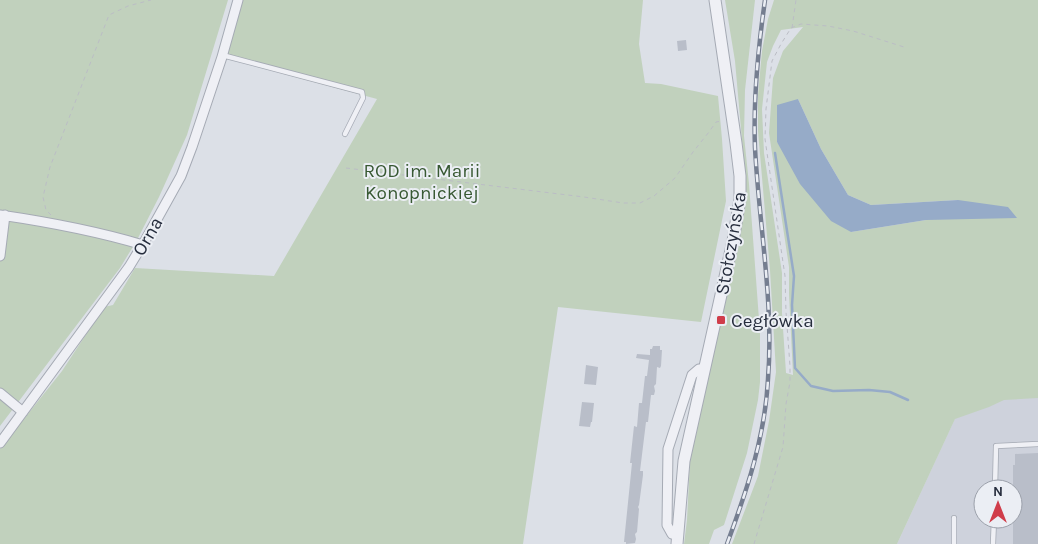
<svg xmlns="http://www.w3.org/2000/svg" width="1038" height="544" font-family="Karla,sans-serif">
<style>
.built{fill:#ced2dc;fill-rule:evenodd}
.green{fill:#c1d1bd;fill-rule:evenodd}
.water{fill:#96abc8}
.lines{fill:none;stroke-linecap:round;stroke-linejoin:round}
.stream{stroke:#96abc8;stroke-width:2.5}
.building{fill:#b9bec9}
.service-casing{stroke:#a5aab4;stroke-width:6}
.minor-casing{stroke:#a5aab4;stroke-width:11}
.tertiary-casing{stroke:#a5aab4;stroke-width:13}
.path{stroke:#bbbdc5;stroke-width:1;stroke-dasharray:4 4;stroke-linecap:butt}
.service{stroke:#eff0f5;stroke-width:4.5}
.minor{stroke:#eff0f5;stroke-width:9}
.tertiary{stroke:#eff0f5;stroke-width:11}
.rail-casing{stroke:#757e90;stroke-width:4.5}
.rail{stroke:#ebeef4;stroke-width:2.5;stroke-dasharray:8;stroke-linecap:butt}
.poi-dot{fill:#d03d4a;stroke:#ebeef4;stroke-width:2}
.labels{text-anchor:middle;stroke-width:4;stroke-linejoin:round;paint-order:stroke}
.park-label{font-size:19px;fill:#385933;stroke:#ebeef4}
.street-label{font-size:19px;fill:#262d3d;stroke:#ebeef4}
.poi-label{font-size:19px;fill:#262d3d;stroke:#ebeef4;text-anchor:start}
</style>
<rect width="100%" height="100%" fill="#dce0e7"/>
<path class="built" d="M 1038,395 L 1038,544 L 897,544 L 965,397 ZM 983,489 L 1013,489 L 1013,519 L 983,519 Z"/>
<path class="green" d="M 0,0 L 228,0 L 187,135 L 159,197 L 137,240 L 120,268 L 0,426 Z
M 238,0 L 643,0 L 639,44 L 645,83 L 661,84 L 718,96 L 722,139 L 726,201 L 701,322 L 558,307 L 523,544 L 0,544 L 0,449 L 62,371 L 104,307 L 113,305 L 135,268 L 274,276 L 377,99 L 225,58 Z
M 725,0 L 755,0 L 745,90 L 744,136 L 749,184 L 760,333 L 760,382 L 758,400 L 747,453 L 724,525 L 714,530 L 709,544 L 684,544 L 687,520 L 690,460 L 744,208 L 746,184 L 742,140 L 735,61 Z
M 774,0 L 1038,0 L 1038,398 L 1004,400 L 989,407 L 955,419 L 897,544 L 732,544 L 758,476 L 769,421 L 776,372 L 770,270 L 758,131 L 758,95 L 762,51 L 768,19 ZM 803,27 L 783,51 L 773,78 L 769,133 L 789,267 L 789,294 L 793,375 L 786,373 L 782,313 L 782,273 L 764,153 L 762,109 L 767,62 L 773,46 L 781,30 ZM 798,99 L 821,149 L 848,195 L 871,205 L 958,200 L 926,220 L 851,232 L 777,142 Z"/>
<path class="water" d="M 798,99 L 821,149 L 848,195 L 871,205 L 958,200 L 1008,207 L 1017,218 L 926,220 L 851,232 L 831,221 L 800,184 L 777,142 L 777,105 Z"/>
<g class="lines">
<path class="stream" d="M 775,153 L 794,276 L 792,305 L 795,368 L 811,386 L 833,391 L 869,390 L 890,392 L 908,400"/>
</g>
<path class="building" d="M 686,40 L 687,50 L 678,51 L 677,41 Z
M 653,346 L 660,346 L 660,350 L 662,350 L 661,366 L 660,368 L 657,367 L 656,384 L 654,386 L 655,391 L 654,395 L 651,395 L 648,422 L 646,422 L 640,471 L 643,471 L 643,475 L 639,505 L 638,507 L 639,509 L 637,532 L 635,534 L 636,539 L 635,543 L 626,544 L 626,542 L 624,542 L 632,463 L 630,463 L 634,426 L 637,427 L 639,403 L 642,403 L 645,376 L 647,376 L 649,360 L 636,358 L 637,354 L 650,355 L 650,349 L 652,349 Z
M 586,365 L 598,367 L 596,385 L 584,384 Z
M 582,402 L 594,403 L 592,422 L 591,422 L 590,427 L 579,426 Z
M 1038,453 L 1038,544 L 1013,544 L 1013,465 L 1015,465 L 1015,454 Z"/>
<g class="lines">
<defs>
<path id="service" d="M 222,55 L 362,92 L 363,98 L 345,134
M 995,489 L 996,446 L 1038,444
M 954,518 L 954,544
M 993,544 L 994,519"/>
<path id="minor" d="M 0,215 C 48,222 96,231 143,245
M 0,256 L 5,215
M 0,393 L 23,412
M 0,443 L 129,267 L 146,239 L 181,176 L 192,147 L 222,57 L 238,0
M 677,535 L 672,534 L 667,525 L 668,449 L 692,375 L 699,369 L 704,370"/>
<path id="tertiary" d="M 677,544 L 684,461 L 733,241 L 740,199 L 740,176 L 736,143 L 715,0"/>
</defs>
<use href="#service" class="service-casing"/>
<use href="#minor" class="minor-casing"/>
<use href="#tertiary" class="tertiary-casing"/>
<path class="path" d="M 792,28 L 796,0
M 346,168 L 584,197 L 623,203 L 640,203 L 654,196 L 675,178 L 693,152 L 709,132 L 716,122 L 722,121
M 51,215 L 46,210 L 43,197 L 50,167 L 109,15 L 128,6 L 151,0
M 754,544 L 783,447 L 786,404 L 790,382 L 790,366 L 786,312 L 785,276 L 765,139 L 766,109 L 772,61 L 781,44 L 791,28 L 801,24 L 828,26 L 853,31 L 904,47"/>
<use href="#service" class="service"/>
<use href="#minor" class="minor"/>
<use href="#tertiary" class="tertiary"/>
<defs>
<path id="rail" d="M 727,544 C 747,490 765,437 768,379 C 774,302 759,225 755,148 C 753,98 758,49 765,0"/>
</defs>
<use href="#rail" class="rail-casing"/>
<use href="#rail" class="rail"/>
</g>
<rect class="poi-dot" x="716" y="315" width="10" height="10" rx="2.5"/>
<g class="labels">
<g class="park-label">
<text x="422" y="177">ROD im. Marii<tspan x="422" dy="22">Konopnickiej</tspan></text>
</g>
<g class="street-label">
<text transform="translate(147 236) rotate(-60)" y="7">Orna</text>
<text transform="translate(730 243) rotate(-80)" y="7">Stołczyńska</text>
</g>
<g class="poi-label">
<text x="731" y="327">Cegłówka</text>
</g>
</g>
<g transform="translate(998 504)"><circle r="24" fill="#ebeef4" stroke="#9ca1ab"/>
<path d="M0-4L9 19L0 12L-9 19Z" fill="#d03d4a"/>
<text y="-8" font-size="14" font-weight="bold" text-anchor="middle" fill="#262d3d">N</text>
</g>
</svg>
